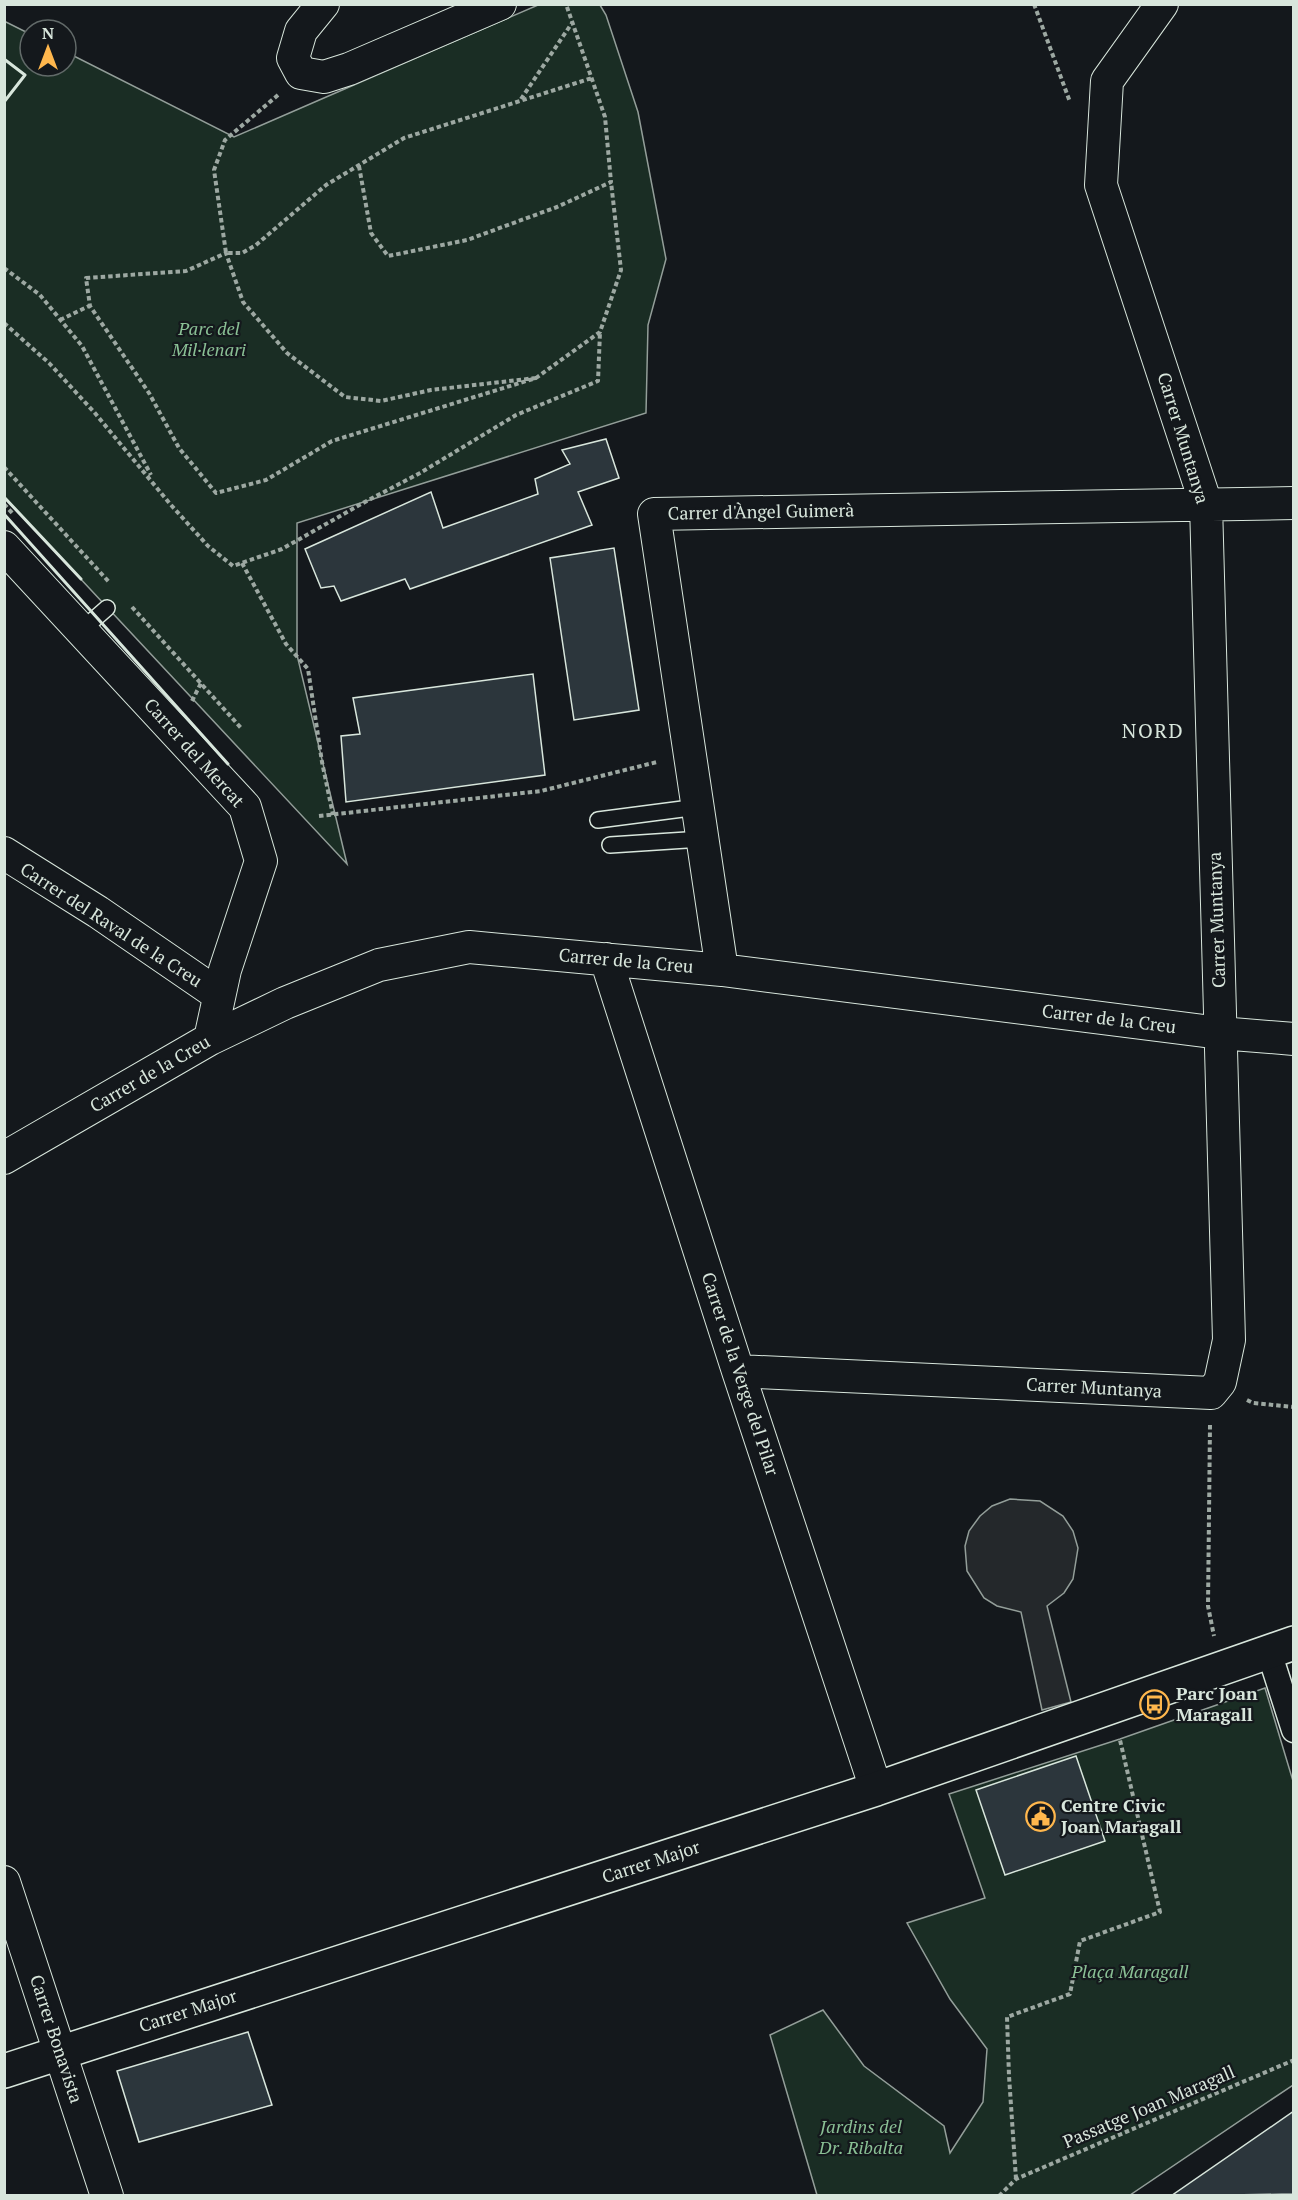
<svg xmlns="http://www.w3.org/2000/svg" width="1298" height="2200" font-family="'PT Serif',serif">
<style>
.green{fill:#1a2d24;stroke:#939e99;stroke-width:1.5}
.parking{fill:#24282b;stroke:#939e99;stroke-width:1.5}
.building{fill:#2c363c;stroke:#d8e6dc;stroke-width:1.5}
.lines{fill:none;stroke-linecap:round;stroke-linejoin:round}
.service-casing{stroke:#d8e6dc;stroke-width:18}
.pedestrian-casing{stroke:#d8e6dc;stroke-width:27}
.minor-casing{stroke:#d8e6dc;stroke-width:34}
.tertiary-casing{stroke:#d8e6dc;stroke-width:36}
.path{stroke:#9da8a2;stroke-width:4;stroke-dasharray:4.5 3;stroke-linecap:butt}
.service{stroke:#14181c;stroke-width:15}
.pedestrian{stroke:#14181c;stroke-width:24}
.minor{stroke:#14181c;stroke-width:32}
.tertiary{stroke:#14181c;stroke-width:33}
.wall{stroke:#d8e6dc;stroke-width:3}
.labels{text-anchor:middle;stroke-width:4.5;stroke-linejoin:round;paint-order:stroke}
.park-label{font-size:18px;font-style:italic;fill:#8ac095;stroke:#14181c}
.street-label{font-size:18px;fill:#d8e6dc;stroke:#14181c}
.poi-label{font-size:18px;font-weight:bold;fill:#d8e6dc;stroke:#14181c;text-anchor:start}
.neighbourhood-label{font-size:20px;letter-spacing:1.5px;fill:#d8e6dc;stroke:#14181c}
</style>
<rect width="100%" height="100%" fill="#14181c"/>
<path class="green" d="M 538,5 L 600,5 L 606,15 L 638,112 L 666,259 L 648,325 L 646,413 L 297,523 L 297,655 L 347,864 L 5,498 L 4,21 L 30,34 L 30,66 L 66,66 L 66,52 L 234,137 Z
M 1265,1688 L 1293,1781 L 1293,2085 L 1130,2195 L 817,2195 L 770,2035 L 823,2010 L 864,2066 L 944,2126 L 950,2153 L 983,2102 L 987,2049 L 950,1999 L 907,1923 L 985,1898 L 949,1794 L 1120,1739 Z"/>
<path class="parking" d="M 1010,1499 L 1040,1501 L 1063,1516 L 1073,1531 L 1078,1548 L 1073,1579 L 1064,1593 L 1047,1606 L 1071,1702 L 1042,1710 L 1021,1612 L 997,1606 L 984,1598 L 967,1571 L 965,1546 L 969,1531 L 980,1516 L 992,1506 Z"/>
<path class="building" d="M 606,439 L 619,478 L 578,492 L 592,525 L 410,589 L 405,579 L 341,601 L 334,586 L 321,588 L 305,549 L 431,492 L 443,528 L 538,494 L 535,479 L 570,464 L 562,450 Z
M 614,548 L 639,710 L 574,720 L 550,558 Z
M 533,674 L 545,775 L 346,802 L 341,736 L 360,734 L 353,698 Z
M 1076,1756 L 1105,1841 L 1005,1875 L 976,1790 Z
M 248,2032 L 272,2105 L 139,2142 L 117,2071 Z
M 1294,2111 L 1294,2194 L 1171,2196 Z"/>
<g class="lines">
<defs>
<path id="service" d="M 82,630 L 107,608
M 598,820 L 698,807
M 610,845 L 702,839"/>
<path id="pedestrian" d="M 1269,1652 L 1294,1730"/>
<path id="minor" d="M 323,4 L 301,31 L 293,58 L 301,73 L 324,77 L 349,69 L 500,4
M 4,547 L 245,807 L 261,861 L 225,970 L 210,1039
M 4,853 L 98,912 L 219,995
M 606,959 L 738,1371 L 876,1789
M 722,970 L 654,514 L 1294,503
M 4,1158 L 210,1039 L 285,1003 L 379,965 L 469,947 L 722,970 L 1220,1033 L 1294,1039
M 738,1371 L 1211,1393 L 1220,1382 L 1229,1340 L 1206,504 L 1101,185 L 1107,81 L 1162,4
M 4,1882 L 107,2196"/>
<path id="tertiary" d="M 4,2071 L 876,1789 L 1294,1643"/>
</defs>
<use href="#service" class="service-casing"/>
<use href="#pedestrian" class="pedestrian-casing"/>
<use href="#minor" class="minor-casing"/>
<use href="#tertiary" class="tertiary-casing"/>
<path class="path" d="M 1034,4 L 1070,102
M 278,95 L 225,140 L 214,170 L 226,253 L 242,253 L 256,245 L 326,185 L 404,138 L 592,78
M 521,99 L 572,23
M 359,166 L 371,233 L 388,256 L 467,240 L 557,207 L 611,182 L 605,117 L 566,4
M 4,268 L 40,295 L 82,346 L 151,475
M 60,320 L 89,306
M 4,323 L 49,363 L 94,412 L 171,505 L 208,546 L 233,566 L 282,549 L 363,503 L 420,473 L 516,415 L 598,381 L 600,332
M 536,378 L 431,390 L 381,401 L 345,397 L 287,353 L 243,302 L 226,253 L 186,271 L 86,278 L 90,306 L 149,393 L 179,448 L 216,493 L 266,480 L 332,441 L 536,378 L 600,332 L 621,270 L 611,182
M 4,467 L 109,582
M 4,504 L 14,515
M 242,563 L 286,644 L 308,669 L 322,762 L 333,815
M 132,607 L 242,729
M 192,701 L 201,683
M 319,816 L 541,791 L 657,762
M 1247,1400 L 1253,1403 L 1294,1407
M 1210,1425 L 1208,1606 L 1214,1636
M 1016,2179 L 1009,2076 L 1007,2017 L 1070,1994 L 1080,1941 L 1160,1912 L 1120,1740
M 999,2196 L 1016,2179 L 1294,2060"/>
<use href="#service" class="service"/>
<use href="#pedestrian" class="pedestrian"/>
<use href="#minor" class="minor"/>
<use href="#tertiary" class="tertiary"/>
<path class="wall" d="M 4,59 L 25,75 L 4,102
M 4,497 L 81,579
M 4,514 L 228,764"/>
</g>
<defs>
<symbol id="bus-ring" viewBox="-11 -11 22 22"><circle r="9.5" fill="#14181c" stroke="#ffb74d" stroke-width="1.5"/><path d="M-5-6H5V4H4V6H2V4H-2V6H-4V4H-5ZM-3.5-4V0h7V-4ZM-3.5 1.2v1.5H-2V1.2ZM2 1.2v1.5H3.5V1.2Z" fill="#ffb74d"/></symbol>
<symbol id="civic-ring" viewBox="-11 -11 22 22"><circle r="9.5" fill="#14181c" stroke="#ffb74d" stroke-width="1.5"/><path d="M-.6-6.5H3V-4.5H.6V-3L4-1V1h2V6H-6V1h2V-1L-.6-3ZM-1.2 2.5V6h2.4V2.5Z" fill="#ffb74d"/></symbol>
</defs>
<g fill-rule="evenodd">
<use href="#bus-ring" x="1138" y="1688" width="33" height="33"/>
<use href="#civic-ring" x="1024" y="1800" width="33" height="33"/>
</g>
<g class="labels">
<g class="park-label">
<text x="209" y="335">Parc del<tspan x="209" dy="21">Mil·lenari</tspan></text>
<text x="1130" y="1978">Plaça Maragall</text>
<text x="861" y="2133">Jardins del<tspan x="861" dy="21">Dr. Ribalta</tspan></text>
</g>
<g class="street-label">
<text transform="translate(1183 438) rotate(73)" y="6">Carrer Muntanya</text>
<text transform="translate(761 512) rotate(-1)" y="6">Carrer d'Àngel Guimerà</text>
<text transform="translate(194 753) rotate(48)" y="6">Carrer del Mercat</text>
<text transform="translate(1217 920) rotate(-92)" y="6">Carrer Muntanya</text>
<text transform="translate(111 925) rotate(33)" y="6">Carrer del Raval de la Creu</text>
<text transform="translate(626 961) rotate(5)" y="6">Carrer de la Creu</text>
<text transform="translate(1109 1019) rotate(7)" y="6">Carrer de la Creu</text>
<text transform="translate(150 1074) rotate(-30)" y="6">Carrer de la Creu</text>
<text transform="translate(740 1374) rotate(72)" y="6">Carrer de la Verge del Pilar</text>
<text transform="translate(1094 1388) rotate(3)" y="6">Carrer Muntanya</text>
<text transform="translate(651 1862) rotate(-18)" y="6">Carrer Major</text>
<text transform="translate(188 2011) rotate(-18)" y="6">Carrer Major</text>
<text transform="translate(56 2039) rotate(72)" y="6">Carrer Bonavista</text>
<text transform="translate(1149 2107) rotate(-23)" y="6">Passatge Joan Maragall</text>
</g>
<g class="poi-label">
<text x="1176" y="1700">Parc Joan<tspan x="1176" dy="21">Maragall</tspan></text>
<text x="1061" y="1812">Centre Civic<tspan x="1061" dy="21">Joan Maragall</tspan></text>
</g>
<g class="neighbourhood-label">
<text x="1153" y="738">NORD</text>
</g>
</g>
<rect width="1298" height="2200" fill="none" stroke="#d8e6dc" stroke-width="12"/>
<g transform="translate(48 48)"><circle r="28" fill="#14181c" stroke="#626a69" stroke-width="1.5"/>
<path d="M0-4.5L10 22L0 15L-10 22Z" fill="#ffb74d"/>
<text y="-9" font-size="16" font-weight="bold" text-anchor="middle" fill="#d8e6dc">N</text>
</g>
</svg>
